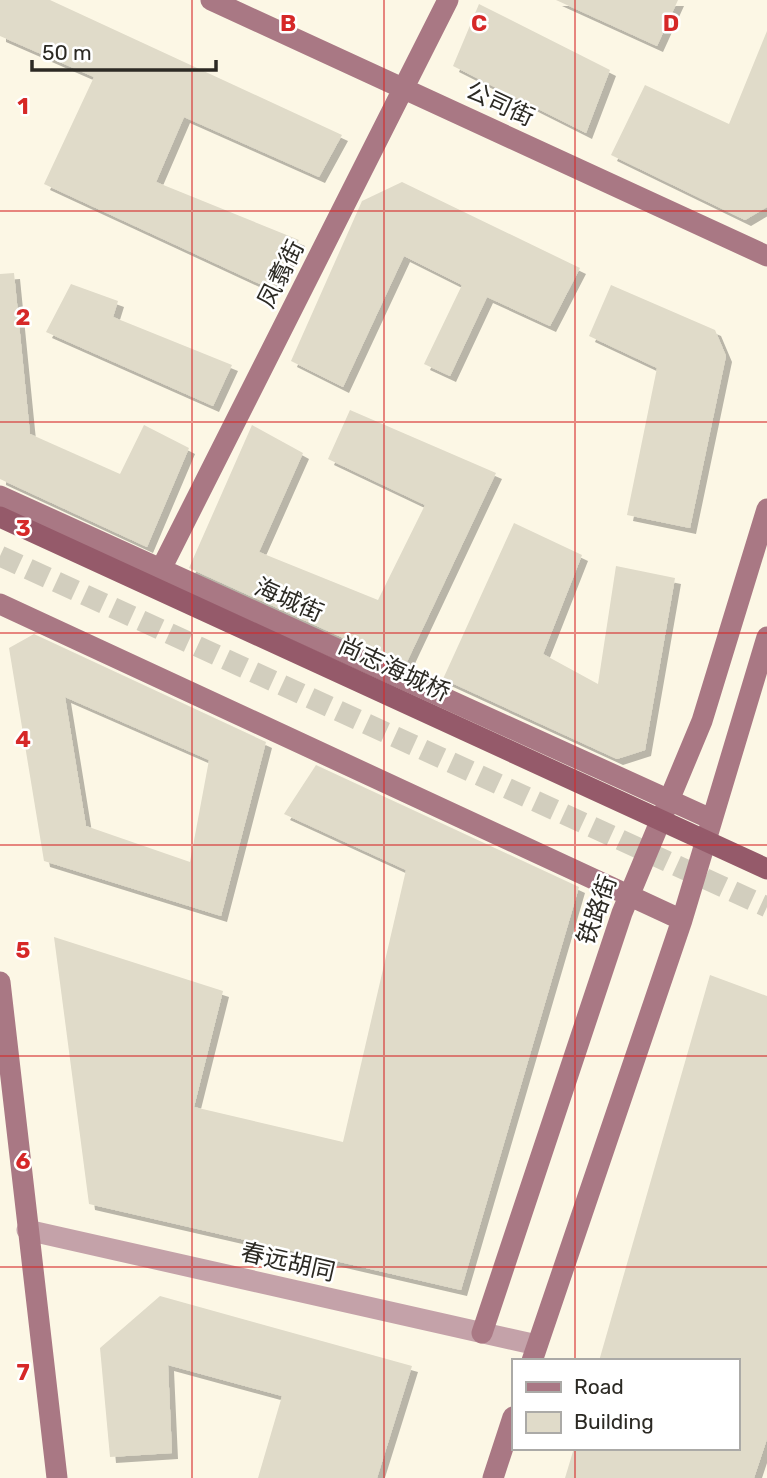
<svg xmlns="http://www.w3.org/2000/svg" width="767" height="1478" font-family="Rubik,'Noto Sans SC',sans-serif">
<style>
.building{fill:#e0dbc9;fill-rule:evenodd;filter:url(#shadow)}
.lines{fill:none;stroke-linecap:round;stroke-linejoin:round}
.primary-tunnel{stroke:#d2cebe;stroke-width:21;stroke-dasharray:21 10;stroke-linecap:butt}
.street{stroke:#c4a2a9;stroke-width:21}
.secondary{stroke:#a97884;stroke-width:21}
.primary-bridge{stroke:#955a6a;stroke-width:21}
.grid{fill:none;stroke:#d62828;stroke-width:2;stroke-opacity:0.55}
.labels{text-anchor:middle;stroke-width:5;stroke-linejoin:round;paint-order:stroke}
.street-label{font-size:24px;fill:#2c2a24;stroke:#fff}
.grid-label{font-size:23px;text-anchor:middle;font-weight:bold;fill:#d62828;stroke:#fff;stroke-width:5;stroke-linejoin:round;paint-order:stroke}
</style>
<defs>
<filter id="shadow"><feDropShadow dx="6" dy="6" stdDeviation="0" flood-color="#0004"/></filter>
</defs>
<rect width="100%" height="100%" fill="#fcf7e5"/>
<path class="building" d="M 0,0 L 50,0 L 342,135 L 319,177 L 184,117 L 156,182 L 299,240 L 273,290 L 44,184 L 94,77 L 0,36 Z
M 556,0 L 678,0 L 657,46 Z
M 479,4 L 610,70 L 586,133 L 453,66 Z
M 767,31 L 767,207 L 745,220 L 611,155 L 645,85 L 729,124 Z
M 402,182 L 580,268 L 550,326 L 487,297 L 450,376 L 424,364 L 462,285 L 404,256 L 343,387 L 291,361 L 362,201 Z
M 14,273 L 30,434 L 120,474 L 144,425 L 189,448 L 147,547 L 0,479 L 0,274 Z
M 71,284 L 118,301 L 113,317 L 232,365 L 213,406 L 46,332 Z
M 611,285 L 715,330 L 726,356 L 690,528 L 627,515 L 657,368 L 589,336 Z
M 350,410 L 496,473 L 405,666 L 189,568 L 252,425 L 303,453 L 259,552 L 378,600 L 425,505 L 328,459 Z
M 514,523 L 582,555 L 543,654 L 598,684 L 616,566 L 675,578 L 645,750 L 617,759 L 443,679 Z
M 34,634 L 266,742 L 221,916 L 44,861 L 9,648 ZM 65,697 L 209,760 L 190,862 L 86,826 Z
M 316,765 L 579,887 L 461,1290 L 89,1204 L 54,937 L 223,991 L 194,1107 L 343,1142 L 406,870 L 284,814 Z
M 710,975 L 767,996 L 767,1439 L 754,1478 L 565,1478 L 574,1448 L 737,1448 L 737,1361 L 599,1361 Z
M 160,1296 L 412,1366 L 377,1478 L 258,1478 L 282,1396 L 168,1365 L 172,1453 L 110,1457 L 100,1348 Z"/>
<g class="lines">
<path class="primary-tunnel" d="M 0,556 L 767,907"/>
<path class="street" d="M 27,1230 L 537,1345"/>
<path class="secondary" d="M 211,0 L 767,256
M 0,496 L 711,819
M 160,571 L 448,0
M 0,604 L 682,920
M 0,982 L 57,1478
M 482,1333 L 622,913 L 702,721 L 767,509
M 532,1361 L 682,920 L 767,637
M 493,1478 L 513,1417"/>
<path class="primary-bridge" d="M 0,517 L 767,869"/>
</g>
<path class="grid" d="M 192,0 L 192,1478M 384,0 L 384,1478M 575,0 L 575,1361M 0,211 L 767,211M 0,422 L 767,422M 0,633 L 767,633M 0,845 L 767,845M 0,1056 L 767,1056M 0,1267 L 767,1267M 575,1448 L 575,1478"/>
<g class="labels">
<g class="street-label">
<text transform="translate(500 104) rotate(25)" y="8">公司街</text>
<text transform="translate(281 274) rotate(-63)" y="8">凤翥街</text>
<text transform="translate(289 600) rotate(24)" y="8">海城街</text>
<text transform="translate(394 669) rotate(25)" y="8">尚志海城桥</text>
<text transform="translate(597 910) rotate(-70)" y="8">铁路街</text>
<text transform="translate(288 1262) rotate(13)" y="8">春远胡同</text>
</g>
</g>
<g class="grid-label">
<text x="288" y="31">B</text>
<text x="479" y="31">C</text>
<text x="671" y="31">D</text>
<text x="23" y="114">1</text>
<text x="23" y="325">2</text>
<text x="23" y="536">3</text>
<text x="23" y="747">4</text>
<text x="23" y="958">5</text>
<text x="23" y="1169">6</text>
<text x="23" y="1380">7</text>
</g>
<rect x="512" y="1359" width="228" height="91" fill="#ffffff" stroke="#abaaa7" stroke-width="2"/>
<rect x="526" y="1382" width="35" height="10" fill="#a97884" stroke="#abaaa7" stroke-width="2"/>
<text x="574" y="1394" font-size="21" fill="#2c2a24">Road</text>
<rect x="526" y="1412" width="35" height="21" fill="#e0dbc9" stroke="#abaaa7" stroke-width="2"/>
<text x="574" y="1429" font-size="21" fill="#2c2a24">Building</text>
<path d="M32 60v10h184v-10" fill="none" stroke="#2c2a24" stroke-width="3.5"/>
<text x="42" y="60" font-size="21" fill="#2c2a24" stroke="#ffffff" stroke-width="5" paint-order="stroke">50 m</text>
</svg>
